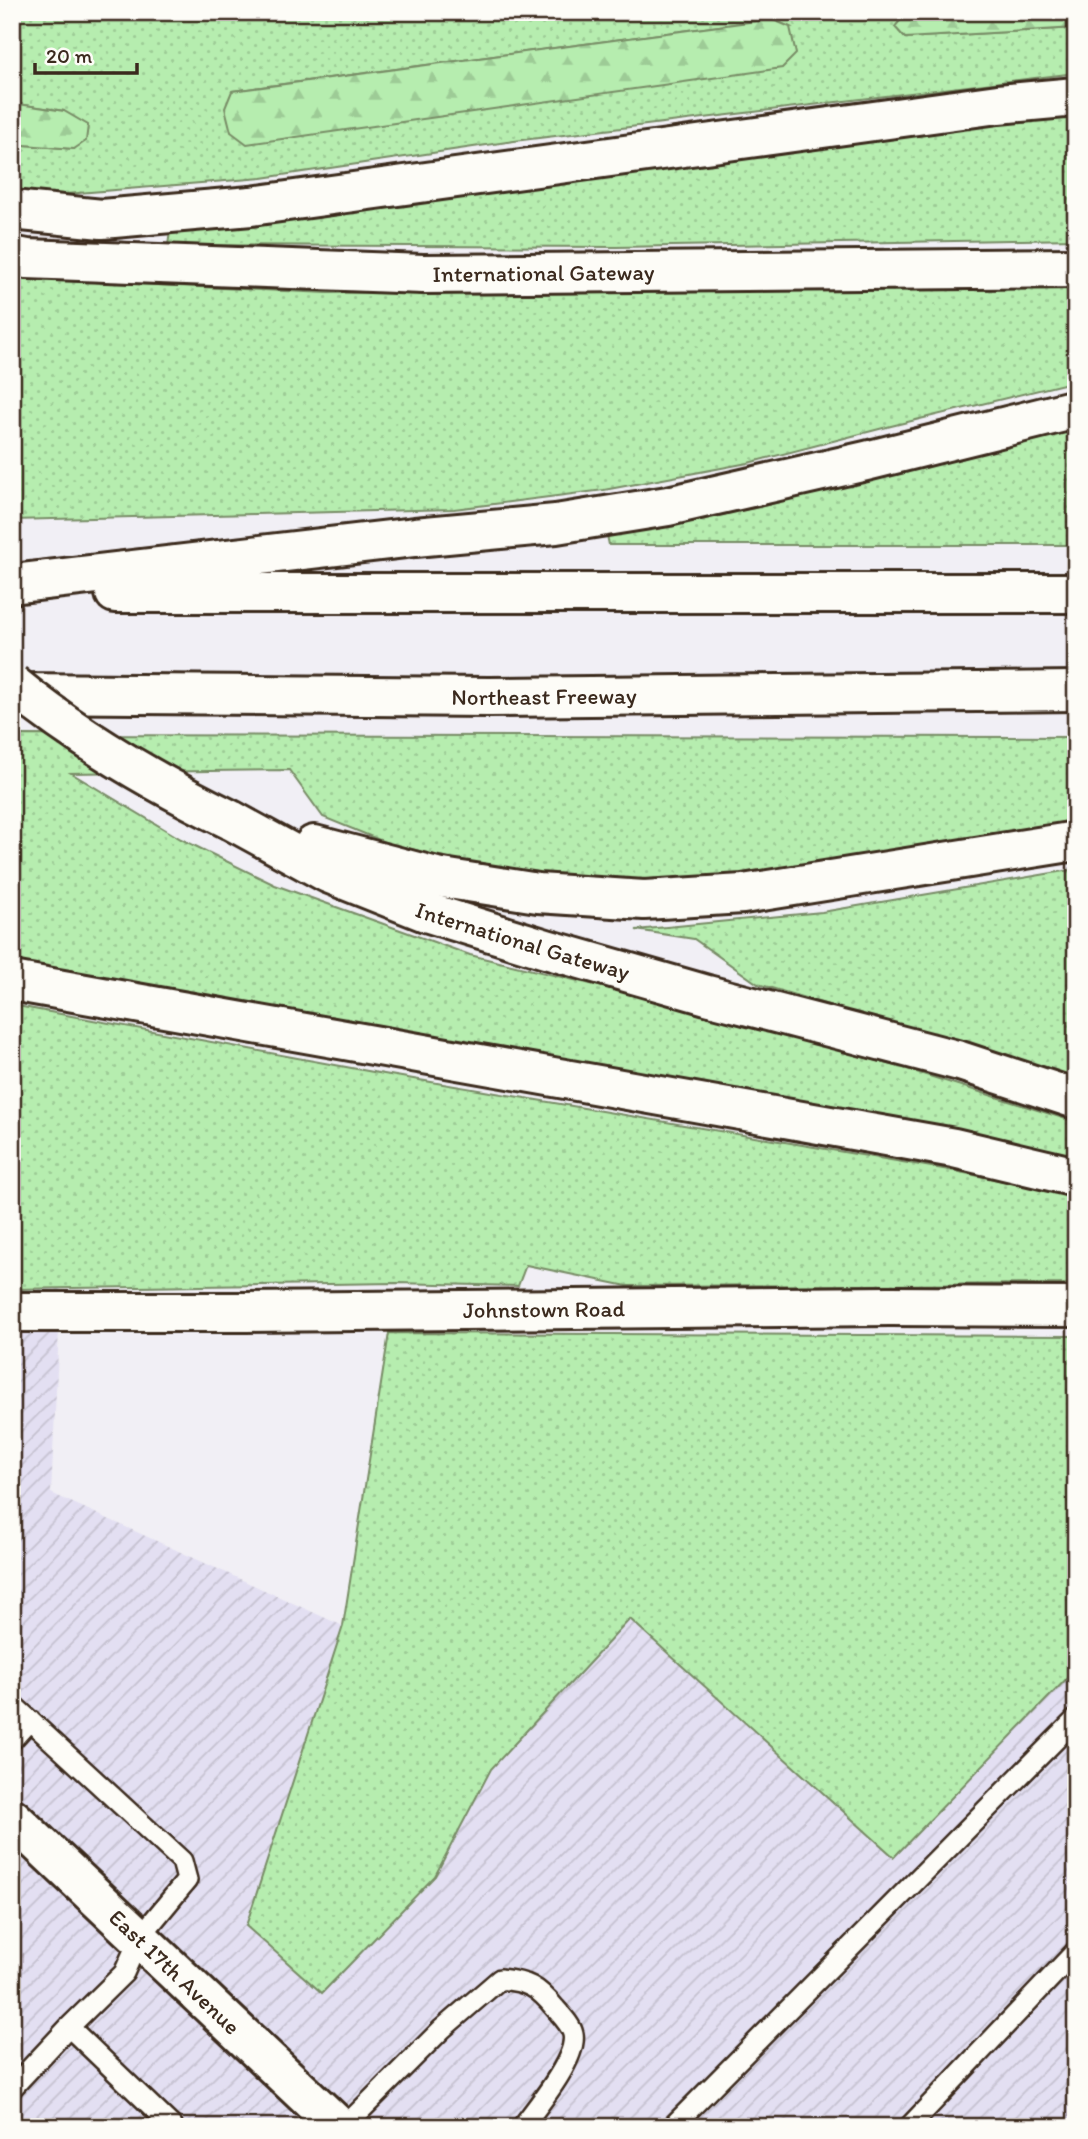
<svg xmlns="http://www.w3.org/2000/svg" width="1088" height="2139" font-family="Itim,sans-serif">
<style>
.industrial{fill:url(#industrial-furrows)}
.grass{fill:url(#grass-dots);stroke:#788c66;stroke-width:2;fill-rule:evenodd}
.forest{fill:url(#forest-firs);stroke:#788c66;stroke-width:2}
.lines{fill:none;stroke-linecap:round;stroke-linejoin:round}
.lane-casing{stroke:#3b2a1e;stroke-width:24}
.street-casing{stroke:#3b2a1e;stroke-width:44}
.secondary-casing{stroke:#3b2a1e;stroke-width:44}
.highway-casing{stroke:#3b2a1e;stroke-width:44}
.lane{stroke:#fdfcf7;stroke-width:19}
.street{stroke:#fdfcf7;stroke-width:38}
.secondary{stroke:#fdfcf7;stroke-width:38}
.highway{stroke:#fdfcf7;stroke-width:38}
.highway-bridge-casing{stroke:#3b2a1e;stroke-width:44;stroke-linecap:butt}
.highway-bridge{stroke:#fdfcf7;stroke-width:38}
.labels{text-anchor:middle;stroke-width:5;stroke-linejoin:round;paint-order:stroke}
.street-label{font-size:23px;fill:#3b2a1e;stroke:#fdfcf7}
</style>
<defs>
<pattern id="industrial-furrows" width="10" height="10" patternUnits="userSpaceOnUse" patternTransform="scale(1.75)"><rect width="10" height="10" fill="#e3dff2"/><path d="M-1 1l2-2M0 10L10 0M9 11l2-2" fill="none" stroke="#c4c0cf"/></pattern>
<pattern id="grass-dots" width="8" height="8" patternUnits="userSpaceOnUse" patternTransform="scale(1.75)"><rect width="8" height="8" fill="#b6edaf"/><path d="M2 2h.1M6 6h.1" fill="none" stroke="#9dcb96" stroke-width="1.8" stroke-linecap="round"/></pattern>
<pattern id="forest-firs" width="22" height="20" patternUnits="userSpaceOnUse" patternTransform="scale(1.75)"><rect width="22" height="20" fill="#b6edaf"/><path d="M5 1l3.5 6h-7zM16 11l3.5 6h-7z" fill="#9dcb96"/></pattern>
</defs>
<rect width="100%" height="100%" fill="#f1eff5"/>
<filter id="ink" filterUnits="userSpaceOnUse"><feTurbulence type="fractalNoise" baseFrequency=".0143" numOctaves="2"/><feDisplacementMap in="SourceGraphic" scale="14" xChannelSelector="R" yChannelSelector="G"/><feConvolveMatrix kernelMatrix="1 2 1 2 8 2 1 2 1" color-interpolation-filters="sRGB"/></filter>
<g filter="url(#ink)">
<path class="industrial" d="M 12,1289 L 61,1289 L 51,1493 L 343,1626 L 247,1926 L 322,1993 L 435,1876 L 491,1769 L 630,1619 L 894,1857 L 1076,1669 L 1076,2127 L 12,2127 Z"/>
<path class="grass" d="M 12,12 L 907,12 L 895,27 L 905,38 L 1076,28 L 1076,73 L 514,141 L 262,178 L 66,194 L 12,191 L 12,144 L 74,149 L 64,111 L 12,103 ZM 771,19 L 790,27 L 232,91 Z
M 1076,116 L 1076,239 L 616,247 L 168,245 L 170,232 L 924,132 Z
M 12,273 L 74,281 L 328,293 L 1076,282 L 1076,381 L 891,426 L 748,463 L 604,490 L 454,509 L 12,520 Z
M 1076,427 L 1076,545 L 609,545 L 606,530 L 755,508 Z
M 12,735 L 1076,737 L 1076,826 L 739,878 L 650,884 L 572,880 L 468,863 L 387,843 L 323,817 L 289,770 L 71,773 L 181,839 L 275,885 L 470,955 L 645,997 L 907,1069 L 1063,1118 L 1076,1123 L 1076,1156 L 754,1094 L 12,964 Z
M 1076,869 L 1076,1079 L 758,984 L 694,939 L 636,930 L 822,912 Z
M 12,1005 L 384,1074 L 955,1171 L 1037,1188 L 1076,1198 L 1076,1284 L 627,1286 L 526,1265 L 518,1286 L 396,1283 L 12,1289 Z
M 389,1333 L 1076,1336 L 1076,1669 L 894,1857 L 630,1619 L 491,1769 L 435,1876 L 322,1993 L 246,1926 L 343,1626 Z"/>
<path class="forest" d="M 907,12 L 1076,12 L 1076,28 L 905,38 L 895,27 Z
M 771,19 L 790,27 L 796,54 L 782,68 L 247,144 L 231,132 L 225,108 L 232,91 Z
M 12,103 L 64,111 L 88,125 L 86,141 L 74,149 L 12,144 Z"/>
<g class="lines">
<defs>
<path id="lane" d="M 12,1704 L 182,1861 L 187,1880 L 140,1937 L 124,1973 L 69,2027 L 173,2127
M 12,1740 L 30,1720
M 12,2088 L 69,2027
M 344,2127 L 442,2029 L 500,1979 C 528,1982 537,1986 555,2008 C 561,2015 571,2025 573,2034 C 578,2058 536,2108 522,2127
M 672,2127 L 1076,1719
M 909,2127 L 1076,1951"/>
<g id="street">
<path id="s1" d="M 12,1818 L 339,2127"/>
</g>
<g id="secondary">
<path id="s2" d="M 12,1312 L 246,1312 L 890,1306 L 1076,1307"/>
</g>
<g id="highway">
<path d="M 12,210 L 102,219 L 251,206 L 998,104 L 1076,97"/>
<path id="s3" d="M 12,256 L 27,259 L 423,274 L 1076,268"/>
<path d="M 12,584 L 415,537 L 556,524 L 668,506 L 866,461 L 1076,409"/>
<path d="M 115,593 L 1076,593"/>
<path id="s4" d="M 12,693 L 489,697 L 1076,691"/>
<path id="s5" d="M 231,820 L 328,873 L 426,912 L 546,949 L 707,995 L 960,1061 L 1076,1099"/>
<path d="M 314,845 L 436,877 L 538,893 L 644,900 L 743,894 L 1076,841"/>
<path d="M 12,981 L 954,1148 L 1076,1177"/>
</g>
</defs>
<use href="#lane" class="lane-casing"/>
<use href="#street" class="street-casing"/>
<use href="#secondary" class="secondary-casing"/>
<use href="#highway" class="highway-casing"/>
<use href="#lane" class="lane"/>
<use href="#street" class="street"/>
<use href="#secondary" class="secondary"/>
<use href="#highway" class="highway"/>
<defs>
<path id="highway-bridge" d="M 12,684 C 79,739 153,782 231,820"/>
</defs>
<use href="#highway-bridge" class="highway-bridge-casing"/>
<use href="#highway-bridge" class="highway-bridge"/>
</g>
</g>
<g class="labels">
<g class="street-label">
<text dy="8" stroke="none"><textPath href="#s3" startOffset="532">International Gateway</textPath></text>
<text dy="8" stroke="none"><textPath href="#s4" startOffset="532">Northeast Freeway</textPath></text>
<text dy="8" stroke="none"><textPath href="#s5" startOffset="317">International Gateway</textPath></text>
<text dy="8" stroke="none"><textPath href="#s2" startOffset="532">Johnstown Road</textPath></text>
<text dy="8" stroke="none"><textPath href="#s1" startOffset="224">East 17th Avenue</textPath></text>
</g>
</g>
<rect width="1088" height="2139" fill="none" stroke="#fdfcf7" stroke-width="42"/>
<rect x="21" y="21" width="1046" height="2097" fill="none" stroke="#3b2a1e" stroke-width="2.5" filter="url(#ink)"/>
<path d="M35 63v10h102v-10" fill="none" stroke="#3b2a1e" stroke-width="3.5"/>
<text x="46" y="63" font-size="21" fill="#3b2a1e" stroke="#fdfcf7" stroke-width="5" paint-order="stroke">20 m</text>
</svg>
